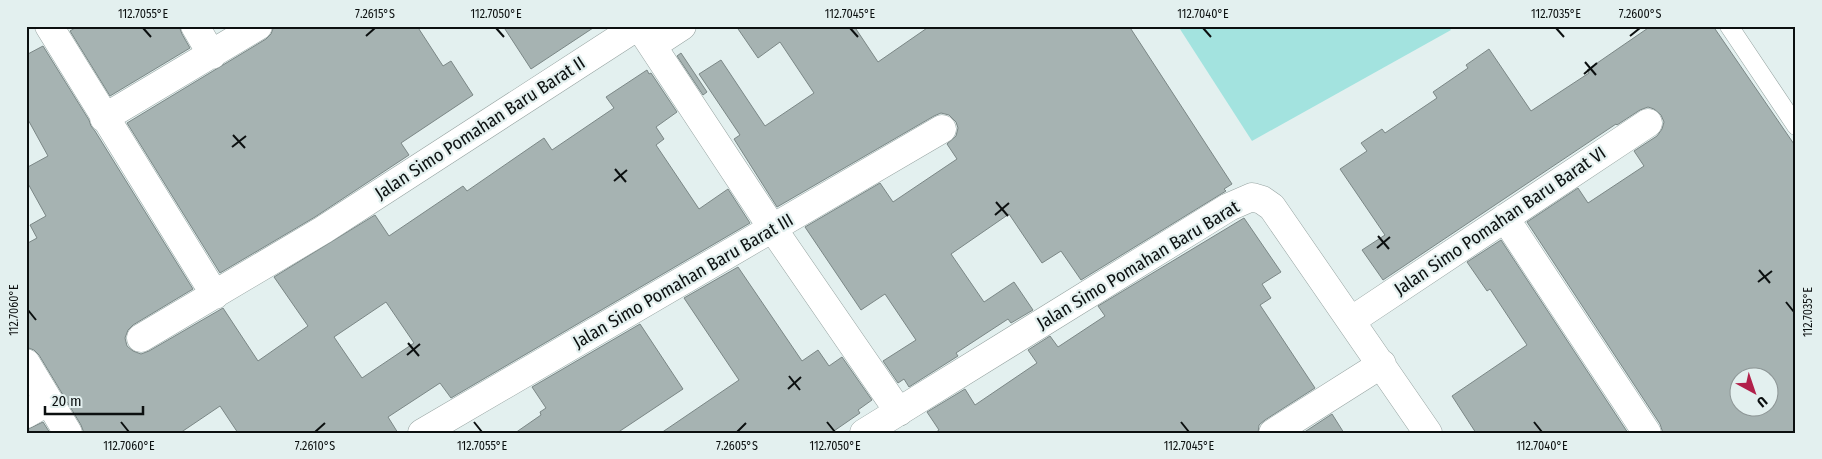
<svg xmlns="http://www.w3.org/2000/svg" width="1822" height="459" font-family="'Fira Sans Condensed',sans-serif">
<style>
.green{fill:#a3e3df}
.building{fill:#a6b3b2;stroke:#7b8786;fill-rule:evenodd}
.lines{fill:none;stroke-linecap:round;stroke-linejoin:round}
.service-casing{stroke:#97a4a2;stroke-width:19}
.minor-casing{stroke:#97a4a2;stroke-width:29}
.service{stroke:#fff;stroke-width:18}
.minor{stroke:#fff;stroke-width:28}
.ticks{fill:none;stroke:#0c1010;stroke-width:2}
.labels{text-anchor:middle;stroke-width:4.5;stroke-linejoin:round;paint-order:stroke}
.street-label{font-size:18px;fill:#0c1010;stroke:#e3f0ef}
.neatline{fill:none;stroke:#0c1010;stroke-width:2}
.ticks-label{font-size:12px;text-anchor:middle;fill:#0c1010}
</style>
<rect width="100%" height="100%" fill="#e3f0ef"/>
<path class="green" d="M 1178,26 L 1448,26 L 1451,30 L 1252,141 Z"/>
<path class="building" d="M 78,26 L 179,26 L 182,34 L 190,48 L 110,96 L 70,31 Z
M 274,26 L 417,26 L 443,66 L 451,61 L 473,95 L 401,143 L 409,155 L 315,217 L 220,273 L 127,123 L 266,39 L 271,34 Z
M 503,26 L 596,26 L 531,69 Z
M 736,26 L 854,26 L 878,62 L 930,26 L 1129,26 L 1232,184 L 1224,189 L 1226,191 L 1081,280 L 1061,251 L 1042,263 L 1009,214 L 951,254 L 984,302 L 1014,282 L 1033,310 L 1011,323 L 1008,319 L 956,353 L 958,356 L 909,387 L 904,379 L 898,383 L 883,361 L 916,340 L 885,294 L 861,310 L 805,227 L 880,183 L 893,202 L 957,159 L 947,144 L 956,136 L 958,128 L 956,122 L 949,115 L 941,113 L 934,116 L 777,207 L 734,139 L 740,135 L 699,74 L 721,60 L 765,126 L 814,93 L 780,42 L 758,58 Z
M 1651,26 L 1713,26 L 1796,147 L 1796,433 L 1663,433 L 1660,424 L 1527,222 L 1578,188 L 1588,203 L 1644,166 L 1634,151 L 1657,136 L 1662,129 L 1664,122 L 1661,115 L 1654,109 L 1648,107 L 1640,110 L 1617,125 L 1616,124 L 1383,280 L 1362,250 L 1385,235 L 1340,169 L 1367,151 L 1361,143 L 1382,129 L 1385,133 L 1437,98 L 1433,92 L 1468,68 L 1466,65 L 1489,49 L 1531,111 L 1589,73 L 1587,70 ZM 1740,376 L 1770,376 L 1770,406 L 1740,406 Z
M 43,46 L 89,120 L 91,126 L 95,131 L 193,289 L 133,325 L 128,330 L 125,338 L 127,346 L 133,351 L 141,354 L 149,351 L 223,308 L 258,361 L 308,326 L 274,277 L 375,215 L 389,236 L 463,186 L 467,191 L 544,138 L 552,150 L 614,108 L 606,97 L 647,70 L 649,74 L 651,73 L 677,112 L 656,127 L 664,139 L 656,145 L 697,206 L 699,209 L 728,189 L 750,223 L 451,398 L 440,383 L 388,417 L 398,433 L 238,433 L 220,406 L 180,433 L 84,433 L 81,425 L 39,355 L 34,350 L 26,347 L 26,244 L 37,238 L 30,225 L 46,216 L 26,180 L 26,168 L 48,156 L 26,116 L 26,55 ZM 386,302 L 414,343 L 362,378 L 334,337 Z
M 681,53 L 707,92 L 703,95 L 677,56 Z
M 1244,218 L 1281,272 L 1262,284 L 1271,298 L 1260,305 L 1315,388 L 1265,420 L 1259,425 L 1258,433 L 935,433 L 939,430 L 927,412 L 965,389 L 975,405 L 1037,363 L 1028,350 L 1050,336 L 1058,347 L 1105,316 L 1098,306 Z
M 1501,240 L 1628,433 L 1476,433 L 1452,396 L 1527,345 L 1490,289 L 1487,291 L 1467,262 Z
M 738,267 L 802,361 L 818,350 L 829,366 L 842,357 L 872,400 L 858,410 L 860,413 L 831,433 L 661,433 L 739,380 L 684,298 Z
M 640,324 L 683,389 L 617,433 L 515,433 L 541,415 L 540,412 L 546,408 L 532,387 Z
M 1332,414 L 1344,433 L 1303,433 Z
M 43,422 L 50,433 L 26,433 L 26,430 Z"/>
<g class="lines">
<defs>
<path id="service" d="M 1729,26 L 1796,126"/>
<path id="minor" d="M 49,26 L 215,295
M 195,26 L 212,55
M 639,26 L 773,229 L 899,412
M 653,45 L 682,26
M 104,118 L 258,26
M 1505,218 L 1647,433
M 1352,320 L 1648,123
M 141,338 L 323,230 L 638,26
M 26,363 L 68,433
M 26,414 L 49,401
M 422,433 L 942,129
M 864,433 L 1229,207 L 1252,197 L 1262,200 L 1272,207 L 1428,433
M 1273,433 L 1382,364"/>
</defs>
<use href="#service" class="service-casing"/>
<use href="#minor" class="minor-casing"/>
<use href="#service" class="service"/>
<use href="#minor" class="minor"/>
</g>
<path class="ticks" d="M 143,28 L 151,37M 496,28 L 504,37M 850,28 L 858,37M 1203,28 L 1211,37M 1556,28 L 1564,37M 366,36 L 375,28M 1630,36 L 1640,28M 1585,62 L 1596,75M 1584,74 L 1597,63M 233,135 L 245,148M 232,147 L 246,136M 615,169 L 626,182M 614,181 L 627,170M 996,202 L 1008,216M 995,215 L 1009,203M 1378,236 L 1389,249M 1377,248 L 1390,237M 1759,270 L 1770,283M 1758,282 L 1772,271M 1786,302 L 1794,312M 28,310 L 36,320M 408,343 L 419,356M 407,355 L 420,344M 789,376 L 800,390M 788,389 L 801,377M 121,422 L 129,432M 474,422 L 482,432M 827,422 L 835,432M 1181,422 L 1189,432M 1534,422 L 1542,432M 315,432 L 325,423M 737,432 L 746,423"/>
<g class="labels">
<g class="street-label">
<text transform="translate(480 128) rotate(-33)" y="6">Jalan Simo Pomahan Baru Barat II</text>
<text transform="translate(1500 221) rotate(-34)" y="6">Jalan Simo Pomahan Baru Barat VI</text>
<text transform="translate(1138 265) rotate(-31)" y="6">Jalan Simo Pomahan Baru Barat</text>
<text transform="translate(683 281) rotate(-30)" y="6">Jalan Simo Pomahan Baru Barat III</text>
</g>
</g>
<rect width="1822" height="459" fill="none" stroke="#e3f0ef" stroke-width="55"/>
<g transform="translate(1754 392) rotate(140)"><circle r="24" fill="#e3f0ef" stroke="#8d9696"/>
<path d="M0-4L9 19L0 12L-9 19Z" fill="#b1204a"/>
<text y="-8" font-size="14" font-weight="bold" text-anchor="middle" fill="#0c1010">U</text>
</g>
<path d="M45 406v8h98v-8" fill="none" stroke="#0c1010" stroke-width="2.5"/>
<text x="52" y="406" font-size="15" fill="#0c1010" stroke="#e3f0ef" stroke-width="4" paint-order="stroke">20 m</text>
<rect x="28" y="28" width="1766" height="404" class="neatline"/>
<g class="ticks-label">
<text x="143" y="18">112.7055°E</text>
<text x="375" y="18">7.2615°S</text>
<text x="496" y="18">112.7050°E</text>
<text x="850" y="18">112.7045°E</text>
<text x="1203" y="18">112.7040°E</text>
<text x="1556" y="18">112.7035°E</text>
<text x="1640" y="18">7.2600°S</text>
<text transform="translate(14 310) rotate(-90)" y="4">112.7060°E</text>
<text transform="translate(1808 312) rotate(-90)" y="4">112.7035°E</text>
<text x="129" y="450">112.7060°E</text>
<text x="315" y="450">7.2610°S</text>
<text x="482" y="450">112.7055°E</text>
<text x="737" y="450">7.2605°S</text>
<text x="835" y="450">112.7050°E</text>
<text x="1189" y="450">112.7045°E</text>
<text x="1542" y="450">112.7040°E</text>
</g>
</svg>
